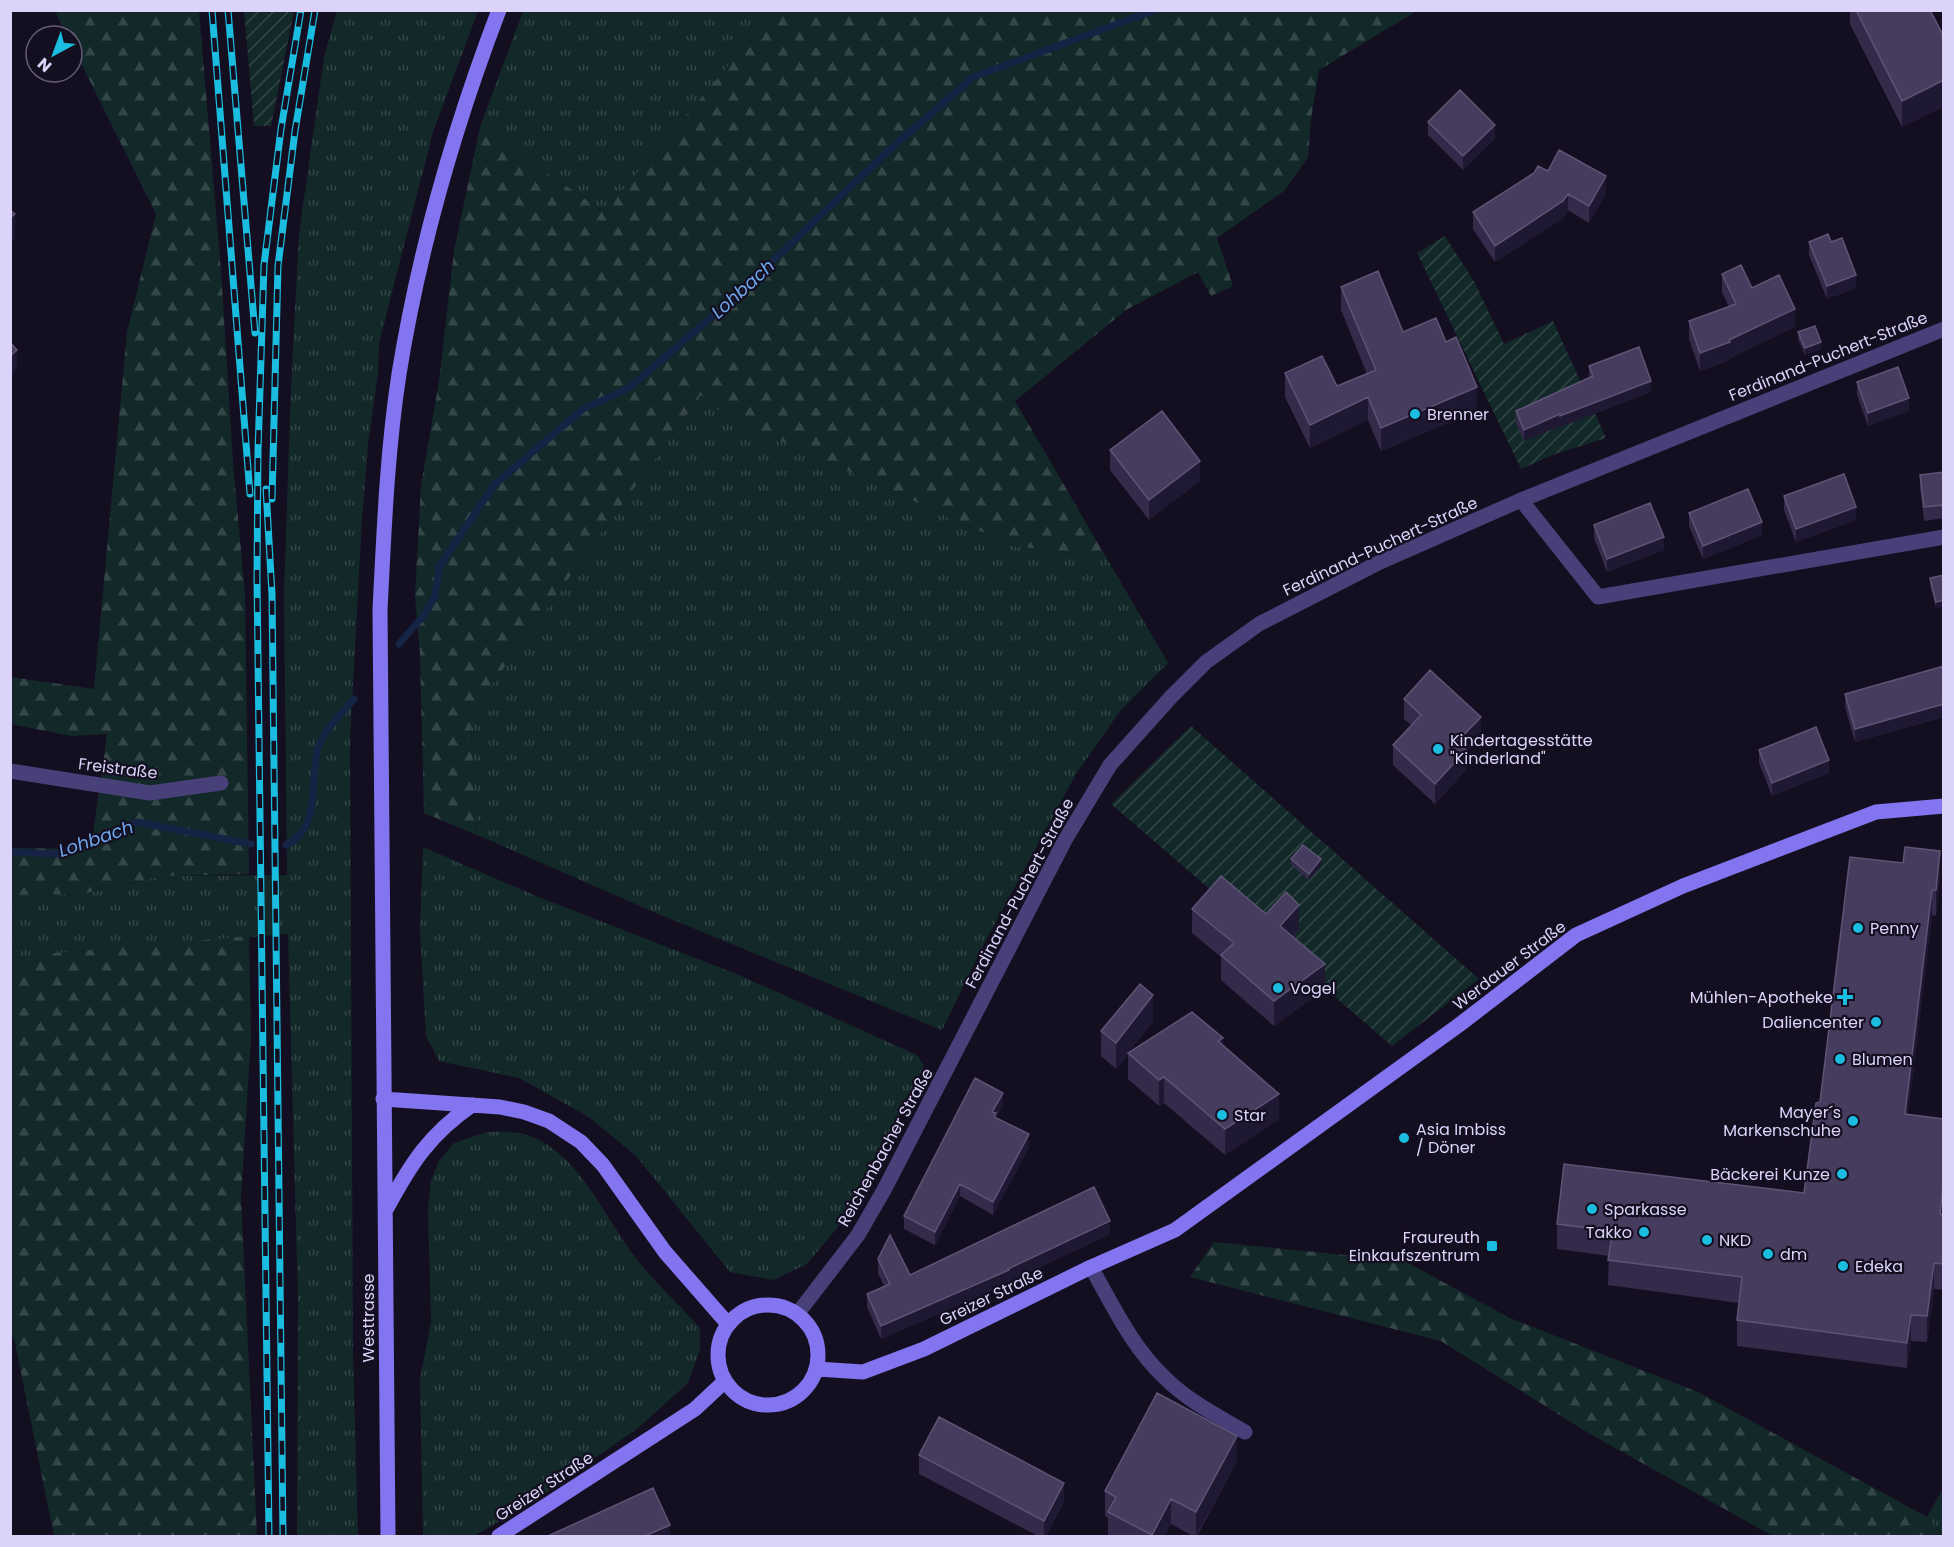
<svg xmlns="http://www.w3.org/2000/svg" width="1954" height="1547" font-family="Poppins,sans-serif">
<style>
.grass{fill:url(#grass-tufts)}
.forest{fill:url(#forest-firs)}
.garden{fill:url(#garden-furrows)}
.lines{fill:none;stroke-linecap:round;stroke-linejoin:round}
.stream{stroke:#152344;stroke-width:7}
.minor{stroke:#474079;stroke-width:15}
.tertiary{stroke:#474079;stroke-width:15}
.secondary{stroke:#8275ef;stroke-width:15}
.rail-casing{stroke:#1abcdf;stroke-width:7}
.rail{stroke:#140f20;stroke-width:4.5;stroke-dasharray:14;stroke-linecap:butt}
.wall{fill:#342b4b}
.shaded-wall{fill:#1f1832}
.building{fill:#463d5e;stroke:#5d5476;stroke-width:1.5}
.poi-dot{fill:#1abcdf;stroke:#140f20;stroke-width:2}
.labels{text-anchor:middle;stroke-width:4.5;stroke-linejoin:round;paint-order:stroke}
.street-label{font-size:16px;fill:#dbd3fa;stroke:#140f20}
.poi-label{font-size:16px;fill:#dbd3fa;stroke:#140f20;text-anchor:start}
.water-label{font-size:18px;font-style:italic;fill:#6da8ee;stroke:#140f20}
</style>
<defs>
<pattern id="grass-tufts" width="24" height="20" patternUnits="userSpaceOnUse" patternTransform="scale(1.5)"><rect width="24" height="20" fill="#132829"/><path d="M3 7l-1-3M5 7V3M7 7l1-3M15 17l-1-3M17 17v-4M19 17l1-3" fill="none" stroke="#354649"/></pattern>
<pattern id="forest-firs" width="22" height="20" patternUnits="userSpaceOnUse" patternTransform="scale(1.5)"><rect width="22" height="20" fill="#132829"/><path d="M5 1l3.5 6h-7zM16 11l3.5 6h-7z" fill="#354649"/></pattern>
<pattern id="garden-furrows" width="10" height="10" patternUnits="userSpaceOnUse" patternTransform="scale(1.5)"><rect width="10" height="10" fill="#132829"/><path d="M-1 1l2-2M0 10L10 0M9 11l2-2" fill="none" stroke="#354649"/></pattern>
</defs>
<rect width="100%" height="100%" fill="#140f20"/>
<path class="grass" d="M 337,11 L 478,11 L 433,132 L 379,343 L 378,372 L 368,445 L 362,519 L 350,740 L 353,1351 L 358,1536 L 297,1536 L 298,1301 L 288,934 L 11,957 L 10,895 L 82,894 L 164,876 L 287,875 L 284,594 L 291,386 L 299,234 L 324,57 Z
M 523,11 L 776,11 L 604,212 L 480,127 Z
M 701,395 L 724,415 L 1013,546 L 1106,557 L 1168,663 L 1120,711 L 1076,774 L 985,942 L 942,1030 L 661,915 L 477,835 L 470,715 Z
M 423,847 L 536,896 L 739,975 L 917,1055 L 924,1066 L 858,1203 L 807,1264 L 773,1280 L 730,1272 L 636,1156 L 589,1117 L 519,1078 L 439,1061 L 426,1036 L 420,931 Z
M 487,1132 C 494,1132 502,1131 510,1132 C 572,1136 602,1214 635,1257 C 654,1282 679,1304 700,1328 L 700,1349 L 688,1383 L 638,1428 L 537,1499 L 481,1532 L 473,1536 L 423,1536 L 420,1379 L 431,1322 L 428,1210 L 431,1180 L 439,1161 L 454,1143 Z
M 1943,1488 L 1943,1536 L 1927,1517 Z"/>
<path class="forest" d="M 776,10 L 1422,11 L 1415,12 L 1319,70 L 1311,119 L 1308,157 L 1284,191 L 1217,238 L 1233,286 L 1211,296 L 1198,272 L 1126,310 L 1015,401 L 1106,557 L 1013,546 L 724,415 L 701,395 L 470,715 L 477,835 L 424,813 L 420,654 L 415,595 L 421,486 L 439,381 L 454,251 L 480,127 L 604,212 Z
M 55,11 L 199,11 L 221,271 L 233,463 L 245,594 L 249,874 L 164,876 L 82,894 L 11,895 L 11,848 L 91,849 L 107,734 L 71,736 L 11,724 L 11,677 L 94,689 L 127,332 L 156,214 L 72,45 L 72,36 L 67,36 Z
M 249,936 L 251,1038 L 241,1197 L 257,1536 L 54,1536 L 14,1338 L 11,1338 L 11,957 Z
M 1214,1242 L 1404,1261 L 1510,1318 L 1700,1393 L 1927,1517 L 1943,1536 L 1773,1536 L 1590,1434 L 1441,1341 L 1190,1277 Z"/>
<path class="garden" d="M 244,11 L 294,11 L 271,126 L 254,126 Z
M 1445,236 L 1475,283 L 1504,344 L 1553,321 L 1606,438 L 1555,454 L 1521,469 L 1417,253 Z
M 1191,726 L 1479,979 L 1392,1046 L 1111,804 Z"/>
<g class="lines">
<path class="stream" d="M 399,644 L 423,616 L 435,597 L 439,567 L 494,485 L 583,409 L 629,388 L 737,295 L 887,152 L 973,77 L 1155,10
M 286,845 C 322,828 309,780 318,748 C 322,732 343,712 354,699
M 10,852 L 61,854 L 137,822 L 251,844"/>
<path class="minor" d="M 1521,500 L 1598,597 L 1944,537
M 10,771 L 150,793 L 221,783
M 1091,1267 C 1113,1306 1132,1347 1165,1378 C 1188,1401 1218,1416 1245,1432"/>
<path class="tertiary" d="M 798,1313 L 858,1235 L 884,1190 L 1065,840 L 1110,765 L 1171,697 L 1206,662 L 1259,624 L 1376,564 L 1521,500 L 1944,329"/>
<path class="secondary" d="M 383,1099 L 500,1107 L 524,1112 L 549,1121 L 581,1142 L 603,1165 L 665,1252 L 728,1324
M 387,1208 C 411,1163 430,1134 472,1105
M718 1355a50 50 0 1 1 100 0a50 50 0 1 1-100 0Z
M 817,1369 L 863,1372 L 924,1349 L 1091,1267 L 1175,1230 L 1459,1025 L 1576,935 L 1683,886 L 1876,812 L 1944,806
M 388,1536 L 380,610 C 384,532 387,452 399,374 C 419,250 454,128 499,10
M 499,1536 L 695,1409 L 725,1381"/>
<defs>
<path id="rail" d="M 212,10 L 250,494
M 228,10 L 255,333
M 266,489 L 272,594 L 283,1536
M 272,499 L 278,266 L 295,131 L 315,10
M 269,1536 L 257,578 L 258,451 L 264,265 L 281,129 L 301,10"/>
</defs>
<use href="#rail" class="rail-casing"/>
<use href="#rail" class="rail"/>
</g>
<path class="wall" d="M 1850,10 L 1930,10 L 1944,37 L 1944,106 L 1902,127 L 1850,24 Z
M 1428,122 L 1495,138 L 1463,170 L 1428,135 Z
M 1548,171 L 1606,193 L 1589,223 L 1568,210 L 1563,218 L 1495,262 L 1473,229 L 1473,212 Z
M 1809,242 L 1831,242 L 1856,288 L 1827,299 L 1809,255 Z
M 1722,274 L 1752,288 L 1795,327 L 1730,358 L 1730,360 L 1700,371 L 1689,339 L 1689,321 L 1729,307 L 1722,292 Z
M 1341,287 L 1403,332 L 1446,342 L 1477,411 L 1381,451 L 1368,420 L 1310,448 L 1285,397 L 1285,373 L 1337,386 L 1367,374 L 1341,310 Z
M 1798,332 L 1821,349 L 1805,355 L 1798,339 Z
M 1589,366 L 1651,392 L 1560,427 L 1560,426 L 1524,441 L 1516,423 L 1516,411 L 1589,378 Z
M 1857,382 L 1909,411 L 1868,426 L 1857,395 Z
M 1110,450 L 1200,481 L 1149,520 L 1110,470 Z
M 1944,472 L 1944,518 L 1924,521 L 1920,488 L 1920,475 Z
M 1784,496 L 1856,520 L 1796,542 L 1784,510 Z
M 1689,513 L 1762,535 L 1703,559 L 1689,526 Z
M 1594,525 L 1664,550 L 1607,572 L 1594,538 Z
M 1944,575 L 1936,608 L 1930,585 L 1930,578 Z
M 1944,666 L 1944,717 L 1855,742 L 1845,707 L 1845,694 Z
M 1404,699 L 1481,736 L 1466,752 L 1466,770 L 1435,804 L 1393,765 L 1393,745 L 1411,725 L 1404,719 Z
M 1759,750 L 1829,773 L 1772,796 L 1759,763 Z
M 1850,857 L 1940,877 L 1936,916 L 1932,915 L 1908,1114 L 1943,1215 L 1944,1215 L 1944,1290 L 1934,1289 L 1927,1342 L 1911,1341 L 1907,1368 L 1737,1346 L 1737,1320 L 1739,1303 L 1608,1285 L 1609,1256 L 1557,1249 L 1557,1224 L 1804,1193 L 1820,1102 Z
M 1291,859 L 1321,866 L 1309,880 L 1291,865 Z
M 1192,909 L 1266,914 L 1299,929 L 1293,937 L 1325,989 L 1274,1026 L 1221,980 L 1221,957 L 1192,933 Z
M 1153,1021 L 1128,1053 L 1223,1045 L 1279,1119 L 1225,1155 L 1164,1103 L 1159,1106 L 1128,1079 L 1128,1054 L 1116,1069 L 1101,1056 L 1101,1031 Z
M 1003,1105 L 996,1118 L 1029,1147 L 993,1215 L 960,1196 L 935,1245 L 904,1229 L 904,1216 Z
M 1110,1234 L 1009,1282 L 1009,1283 L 881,1339 L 867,1307 L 867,1294 L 884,1286 L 878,1273 L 878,1259 L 910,1275 Z
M 919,1455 L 1064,1502 L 1046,1536 L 1038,1536 L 919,1474 Z
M 1237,1461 L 1197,1536 L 1193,1536 L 1171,1524 L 1164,1536 L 1108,1536 L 1108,1518 L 1105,1516 L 1105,1491 Z"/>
<path class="shaded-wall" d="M 1944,80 L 1944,106 L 1902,127 L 1902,101 Z
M 1495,125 L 1495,138 L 1463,170 L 1463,156 Z
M 1606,176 L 1606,193 L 1589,223 L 1589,206 Z
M 1568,194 L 1568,210 L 1563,218 L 1495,262 L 1495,246 Z
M 15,214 L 15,238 L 10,242 L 10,218 Z
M 1856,275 L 1856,288 L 1827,299 L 1827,286 Z
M 1795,309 L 1795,327 L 1730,358 L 1730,360 L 1700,371 L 1700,353 Z
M 1821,342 L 1821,349 L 1805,355 L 1805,348 Z
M 17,350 L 17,369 L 10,376 L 10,356 Z
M 1651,381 L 1651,392 L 1560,427 L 1560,416 Z
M 1477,387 L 1477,411 L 1381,451 L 1381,428 Z
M 1368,397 L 1368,420 L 1310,448 L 1310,425 Z
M 1909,398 L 1909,411 L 1868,426 L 1868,413 Z
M 1560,414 L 1560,426 L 1524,441 L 1524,430 Z
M 1200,461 L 1200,481 L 1149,520 L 1149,500 Z
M 1856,507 L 1856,520 L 1796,542 L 1796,529 Z
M 1762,522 L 1762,535 L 1703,559 L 1703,546 Z
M 1664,537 L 1664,550 L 1607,572 L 1607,559 Z
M 1944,600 L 1944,607 L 1936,608 L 1936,602 Z
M 1944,704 L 1944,717 L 1855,742 L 1855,729 Z
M 1481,717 L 1481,736 L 1466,752 L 1466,770 L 1435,804 L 1435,784 L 1457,742 Z
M 1829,760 L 1829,773 L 1772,796 L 1772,783 Z
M 1940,851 L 1940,877 L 1936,916 L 1936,890 Z
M 1321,859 L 1321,866 L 1309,880 L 1309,874 Z
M 1932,890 L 1932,915 L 1905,1140 L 1905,1114 Z
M 1299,905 L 1299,929 L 1280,950 L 1280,926 Z
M 1325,964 L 1325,989 L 1274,1026 L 1274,1001 Z
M 1153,995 L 1153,1021 L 1116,1069 L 1116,1043 Z
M 1223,1038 L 1223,1063 L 1218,1041 Z
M 1164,1077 L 1164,1103 L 1159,1106 L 1159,1080 Z
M 1003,1093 L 1003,1105 L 996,1118 L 996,1126 L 992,1112 Z
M 1279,1094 L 1279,1119 L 1225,1155 L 1225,1129 Z
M 1029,1134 L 1029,1147 L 993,1215 L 993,1202 Z
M 1944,1180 L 1944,1206 L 1940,1240 L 1940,1214 Z
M 960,1184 L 960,1196 L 935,1245 L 935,1232 Z
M 1110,1221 L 1110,1234 L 1009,1282 L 1009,1283 L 881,1339 L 881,1326 Z
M 1934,1263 L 1934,1289 L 1927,1342 L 1927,1316 Z
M 1911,1315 L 1911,1341 L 1907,1368 L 1907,1343 Z
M 1237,1436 L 1237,1461 L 1196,1536 L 1196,1512 Z
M 1064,1483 L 1064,1502 L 1046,1536 L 1044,1536 L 1044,1521 Z
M 1171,1499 L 1171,1524 L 1164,1536 L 1152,1536 L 1152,1535 Z
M 670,1525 L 670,1536 L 645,1536 Z"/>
<path class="building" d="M 1856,10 L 1930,10 L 1944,37 L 1944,80 L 1902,101 Z
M 1460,90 L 1495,125 L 1463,156 L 1428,122 Z
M 1559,150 L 1606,176 L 1589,206 L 1568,194 L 1563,201 L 1495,246 L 1473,212 L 1534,173 L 1538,166 L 1548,171 Z
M 10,210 L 15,214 L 10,218 Z
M 1828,234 L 1831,242 L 1842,238 L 1856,275 L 1827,286 L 1809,242 Z
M 1741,265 L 1752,288 L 1779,275 L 1795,309 L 1729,340 L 1730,342 L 1700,353 L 1689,321 L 1736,304 L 1722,274 Z
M 1378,271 L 1403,332 L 1436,318 L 1446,342 L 1456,337 L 1477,387 L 1381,428 L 1368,397 L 1310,425 L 1285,373 L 1322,356 L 1337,386 L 1376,370 L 1341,287 Z
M 1815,326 L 1821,342 L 1805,348 L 1798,332 Z
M 10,342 L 17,350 L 10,356 Z
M 1639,347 L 1651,381 L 1560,416 L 1560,414 L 1524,430 L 1516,411 L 1593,376 L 1589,366 Z
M 1898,367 L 1909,398 L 1868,413 L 1857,382 Z
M 1162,411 L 1200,461 L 1149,500 L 1110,450 Z
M 1944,472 L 1944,505 L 1924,507 L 1920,475 Z
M 1844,474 L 1856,507 L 1796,529 L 1784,496 Z
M 1748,489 L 1762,522 L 1703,546 L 1689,513 Z
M 1650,503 L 1664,537 L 1607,559 L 1594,525 Z
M 1944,575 L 1944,600 L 1936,602 L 1930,578 Z
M 1944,666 L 1944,704 L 1855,729 L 1845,694 Z
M 1430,670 L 1481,717 L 1457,742 L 1466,750 L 1435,784 L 1393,745 L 1421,715 L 1404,699 Z
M 1816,727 L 1829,760 L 1772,783 L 1759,750 Z
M 1303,845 L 1321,859 L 1309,874 L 1291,859 Z
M 1905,847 L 1940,851 L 1936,890 L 1932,890 L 1905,1114 L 1944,1119 L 1944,1180 L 1940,1214 L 1944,1215 L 1944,1264 L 1934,1263 L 1927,1316 L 1911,1315 L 1907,1343 L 1737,1320 L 1742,1277 L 1608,1260 L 1613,1231 L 1557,1224 L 1564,1164 L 1804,1193 L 1816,1103 L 1820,1102 L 1850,857 L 1903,863 Z
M 1221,876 L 1266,914 L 1286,892 L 1299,905 L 1280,926 L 1325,964 L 1274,1001 L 1221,955 L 1234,943 L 1192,909 Z
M 1140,984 L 1153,995 L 1116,1043 L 1101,1031 Z
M 1192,1012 L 1223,1038 L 1218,1041 L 1279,1094 L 1225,1129 L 1164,1077 L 1159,1080 L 1128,1053 Z
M 975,1078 L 1003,1093 L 992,1112 L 996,1113 L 994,1117 L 1029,1134 L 993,1202 L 960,1184 L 935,1232 L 904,1216 Z
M 1094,1187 L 1110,1221 L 1008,1269 L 1009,1270 L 881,1326 L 867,1294 L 890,1284 L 878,1259 L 890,1235 L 910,1275 Z
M 1157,1393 L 1237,1436 L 1196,1512 L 1171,1499 L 1152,1535 L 1108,1512 L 1116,1497 L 1105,1491 Z
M 939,1417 L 1064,1483 L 1044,1521 L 919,1455 Z
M 653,1488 L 670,1525 L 645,1536 L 548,1536 Z"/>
<g class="poi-dot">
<circle cx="1415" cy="414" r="6"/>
<circle cx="1438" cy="749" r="6"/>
<circle cx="1858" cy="928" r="6"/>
<circle cx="1278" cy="988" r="6"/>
<path d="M1842 988h6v6h6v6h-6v6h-6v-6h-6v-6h6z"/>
<circle cx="1876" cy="1022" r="6"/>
<circle cx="1840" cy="1059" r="6"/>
<circle cx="1222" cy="1115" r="6"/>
<circle cx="1853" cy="1121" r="6"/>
<circle cx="1404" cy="1138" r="6"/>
<circle cx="1842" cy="1174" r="6"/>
<circle cx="1592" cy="1209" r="6"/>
<circle cx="1644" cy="1232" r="6"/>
<circle cx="1707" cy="1240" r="6"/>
<rect x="1486" y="1240" width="12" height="12" rx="3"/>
<circle cx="1768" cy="1254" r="6"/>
<circle cx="1843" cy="1266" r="6"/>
</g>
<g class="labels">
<g class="street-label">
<text transform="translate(1828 356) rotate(-22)" y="6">Ferdinand-Puchert-Straße</text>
<text transform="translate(1380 546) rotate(-25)" y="6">Ferdinand-Puchert-Straße</text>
<text transform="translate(118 768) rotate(7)" y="6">Freistraße</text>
<text transform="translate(1019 893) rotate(-62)" y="6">Ferdinand-Puchert-Straße</text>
<text transform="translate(1509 965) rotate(-37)" y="6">Werdauer Straße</text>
<text transform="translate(885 1147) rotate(-61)" y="6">Reichenbacher Straße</text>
<text transform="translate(991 1296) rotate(-26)" y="6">Greizer Straße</text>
<text transform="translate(368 1318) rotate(-90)" y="6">Westtrasse</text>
<text transform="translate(544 1486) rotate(-33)" y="6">Greizer Straße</text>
</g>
<g class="poi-label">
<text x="1427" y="420">Brenner</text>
<text x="1450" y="746">Kindertagesstätte<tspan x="1450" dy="18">"Kinderland"</tspan></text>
<text x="1870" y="934">Penny</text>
<text x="1290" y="994">Vogel</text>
<text x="1833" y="1003" text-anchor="end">Mühlen-Apotheke</text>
<text x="1864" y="1028" text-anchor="end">Daliencenter</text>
<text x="1852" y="1065">Blumen</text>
<text x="1841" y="1118" text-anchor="end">Mayer´s<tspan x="1841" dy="18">Markenschuhe</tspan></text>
<text x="1234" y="1121">Star</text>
<text x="1416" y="1135">Asia Imbiss<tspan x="1416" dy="18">/ Döner</tspan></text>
<text x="1830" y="1180" text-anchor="end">Bäckerei Kunze</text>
<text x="1604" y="1215">Sparkasse</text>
<text x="1632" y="1238" text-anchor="end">Takko</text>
<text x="1480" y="1243" text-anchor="end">Fraureuth<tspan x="1480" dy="18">Einkaufszentrum</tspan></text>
<text x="1719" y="1246">NKD</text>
<text x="1780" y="1260">dm</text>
<text x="1855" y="1272">Edeka</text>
</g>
<g class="water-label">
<text transform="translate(743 289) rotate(-42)" y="6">Lohbach</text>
<text transform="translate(96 839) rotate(-19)" y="6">Lohbach</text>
</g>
</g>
<rect width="1954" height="1547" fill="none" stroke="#dbd3fa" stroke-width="24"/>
<g transform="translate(54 54) rotate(221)"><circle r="28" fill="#140f20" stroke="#645d77" stroke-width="1.5"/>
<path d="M0-4.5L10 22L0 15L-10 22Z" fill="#1abcdf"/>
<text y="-9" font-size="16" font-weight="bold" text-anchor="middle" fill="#dbd3fa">N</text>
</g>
</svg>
